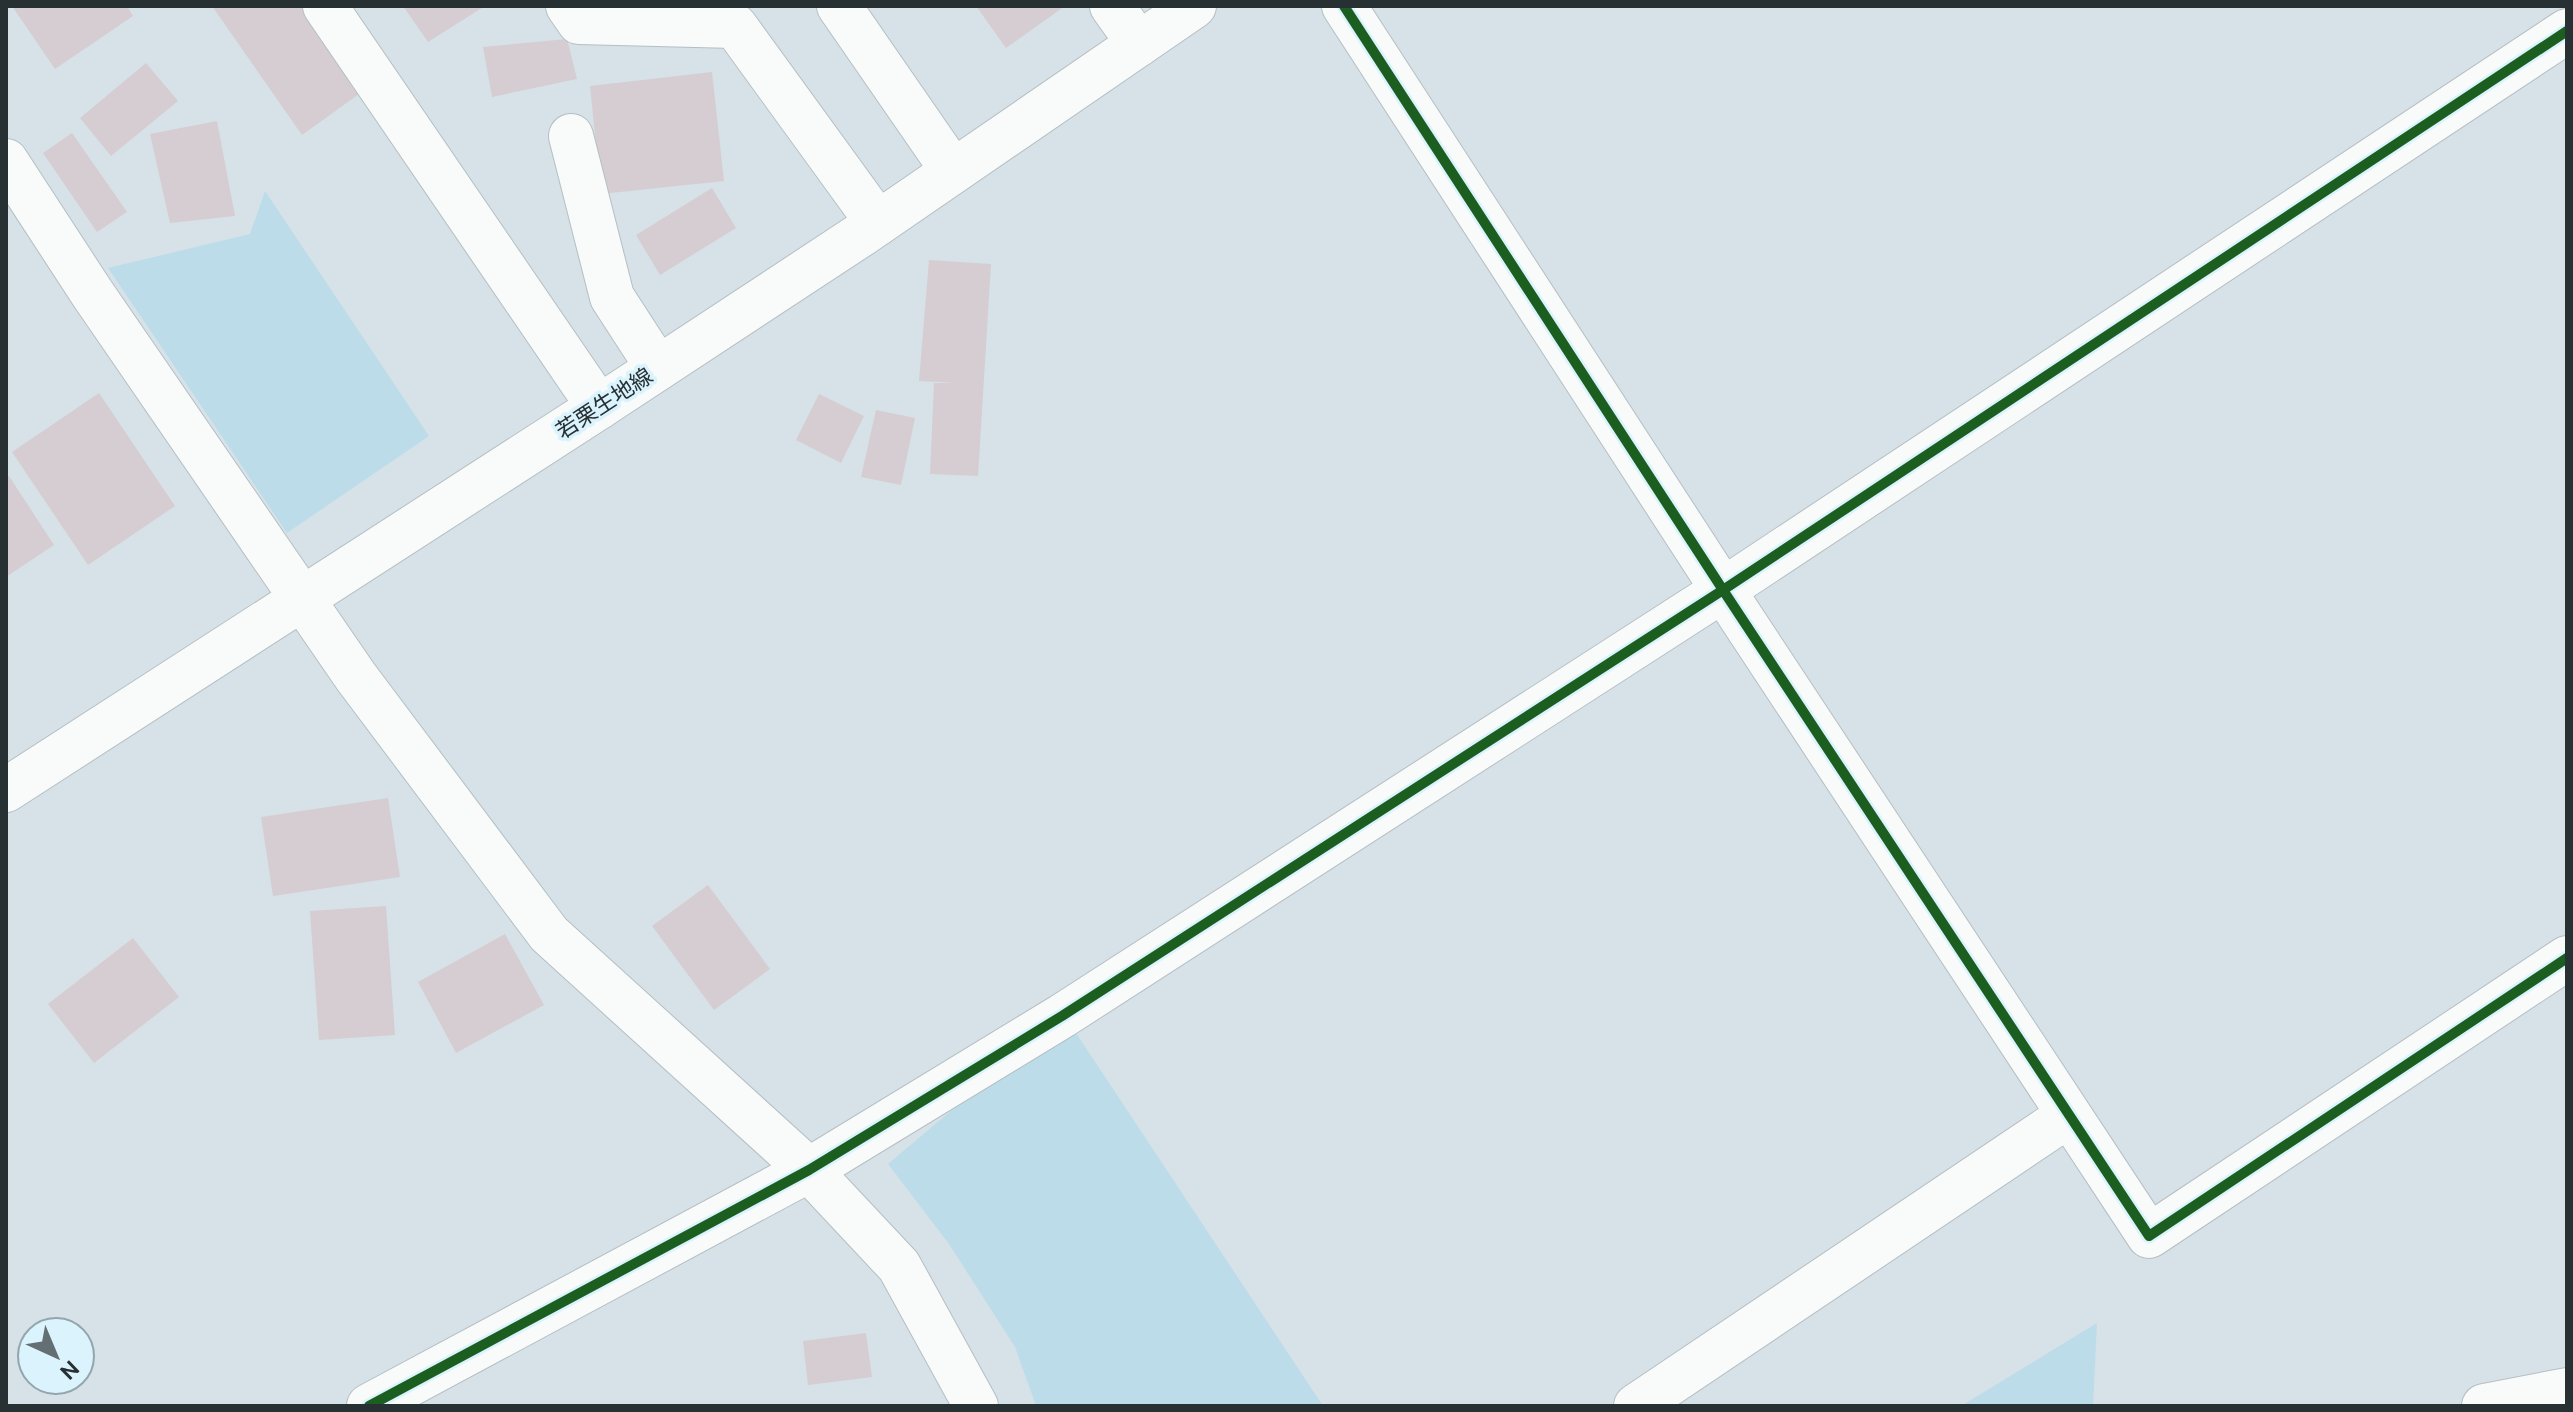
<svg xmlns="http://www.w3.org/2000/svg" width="2573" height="1412" font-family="Ubuntu,'Noto Sans JP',sans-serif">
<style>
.green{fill:#bddce9}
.building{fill:#d5cdd2}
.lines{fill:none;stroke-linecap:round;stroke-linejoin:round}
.minor-casing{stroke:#b5bfc3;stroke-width:46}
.major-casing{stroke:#b5bfc3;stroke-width:46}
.minor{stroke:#f9fbfb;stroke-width:44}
.major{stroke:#f9fbfb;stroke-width:44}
.cycleway-casing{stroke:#dbf3fd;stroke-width:15}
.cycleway{stroke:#1b5e20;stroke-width:10}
.labels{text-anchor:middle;stroke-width:7;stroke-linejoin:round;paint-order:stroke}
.street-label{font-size:22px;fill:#273134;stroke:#dbf3fd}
</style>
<rect width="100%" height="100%" fill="#d6e2e7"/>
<path class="green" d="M 265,191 L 429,436 L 287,533 L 108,268 L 250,234 Z
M 1074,1030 L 1323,1406 L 1036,1406 L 1015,1347 L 949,1244 L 888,1164 L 965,1099 Z
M 2097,1323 L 2093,1406 L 1961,1406 Z"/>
<path class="building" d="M 12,6 L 127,6 L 133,16 L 55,69 Z
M 212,6 L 308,6 L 366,89 L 302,135 Z
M 403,6 L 485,6 L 428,42 Z
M 976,6 L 1065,6 L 1006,48 Z
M 567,39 L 577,79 L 492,97 L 483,47 Z
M 146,63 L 178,101 L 111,156 L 80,118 Z
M 712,72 L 724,181 L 601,194 L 590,86 Z
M 217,121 L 235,216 L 170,223 L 150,134 Z
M 72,133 L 127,212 L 97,232 L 43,153 Z
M 712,188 L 736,228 L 660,275 L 636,235 Z
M 929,260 L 991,264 L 978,476 L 930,474 L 934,383 L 957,383 L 919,381 Z
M 99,393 L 175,506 L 88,565 L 12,452 Z
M 819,394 L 864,416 L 841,463 L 796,440 Z
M 876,410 L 915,418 L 901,485 L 861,477 Z
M 9,476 L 54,545 L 6,577 L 6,478 Z
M 388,798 L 400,877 L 273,896 L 261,817 Z
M 708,885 L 770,969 L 714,1010 L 652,926 Z
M 386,906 L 395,1035 L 319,1040 L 310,911 Z
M 505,934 L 544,1005 L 456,1053 L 418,982 Z
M 133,938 L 179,997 L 94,1063 L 48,1004 Z
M 866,1333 L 872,1377 L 808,1385 L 803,1341 Z"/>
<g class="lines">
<defs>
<path id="minor" d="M 325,6 L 599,407
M 568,6 L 579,22 L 735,26 L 878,223
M 839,6 L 953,171
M 1112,6 L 1139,44
M 1344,6 L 1723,590 L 2149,1236 L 2567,958
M 571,136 L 612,297 L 658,368
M 6,161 L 92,293 L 356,677 L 549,934 L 809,1170 L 899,1266 L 976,1406
M 369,1406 L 809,1170 L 1062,1016 L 1723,590 L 2567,31
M 1636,1406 L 2069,1115
M 2484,1406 L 2567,1390"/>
<path id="major" d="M 6,790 L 599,407 L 862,234 L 1194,6"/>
</defs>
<use href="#minor" class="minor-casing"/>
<use href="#major" class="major-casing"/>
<use href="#minor" class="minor"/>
<use href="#major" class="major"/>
<defs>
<path id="cycleway" d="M 1344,6 L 1723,590 L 2149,1236 L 2567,958
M 369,1406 L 809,1170 L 1062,1016 L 1723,590 L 2567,31"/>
</defs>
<use href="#cycleway" class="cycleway-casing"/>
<use href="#cycleway" class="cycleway"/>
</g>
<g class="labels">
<g class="street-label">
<text transform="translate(604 403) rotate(-33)" y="8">若栗生地線</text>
</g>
</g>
<rect width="2573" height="1412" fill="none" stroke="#273134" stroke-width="16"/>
<g transform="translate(56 1356) rotate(136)"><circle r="38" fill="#dbf3fd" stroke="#93a5ad" stroke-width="2"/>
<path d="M0-6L14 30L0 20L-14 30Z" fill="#646f73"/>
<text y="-12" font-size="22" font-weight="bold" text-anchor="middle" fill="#273134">N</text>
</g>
</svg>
